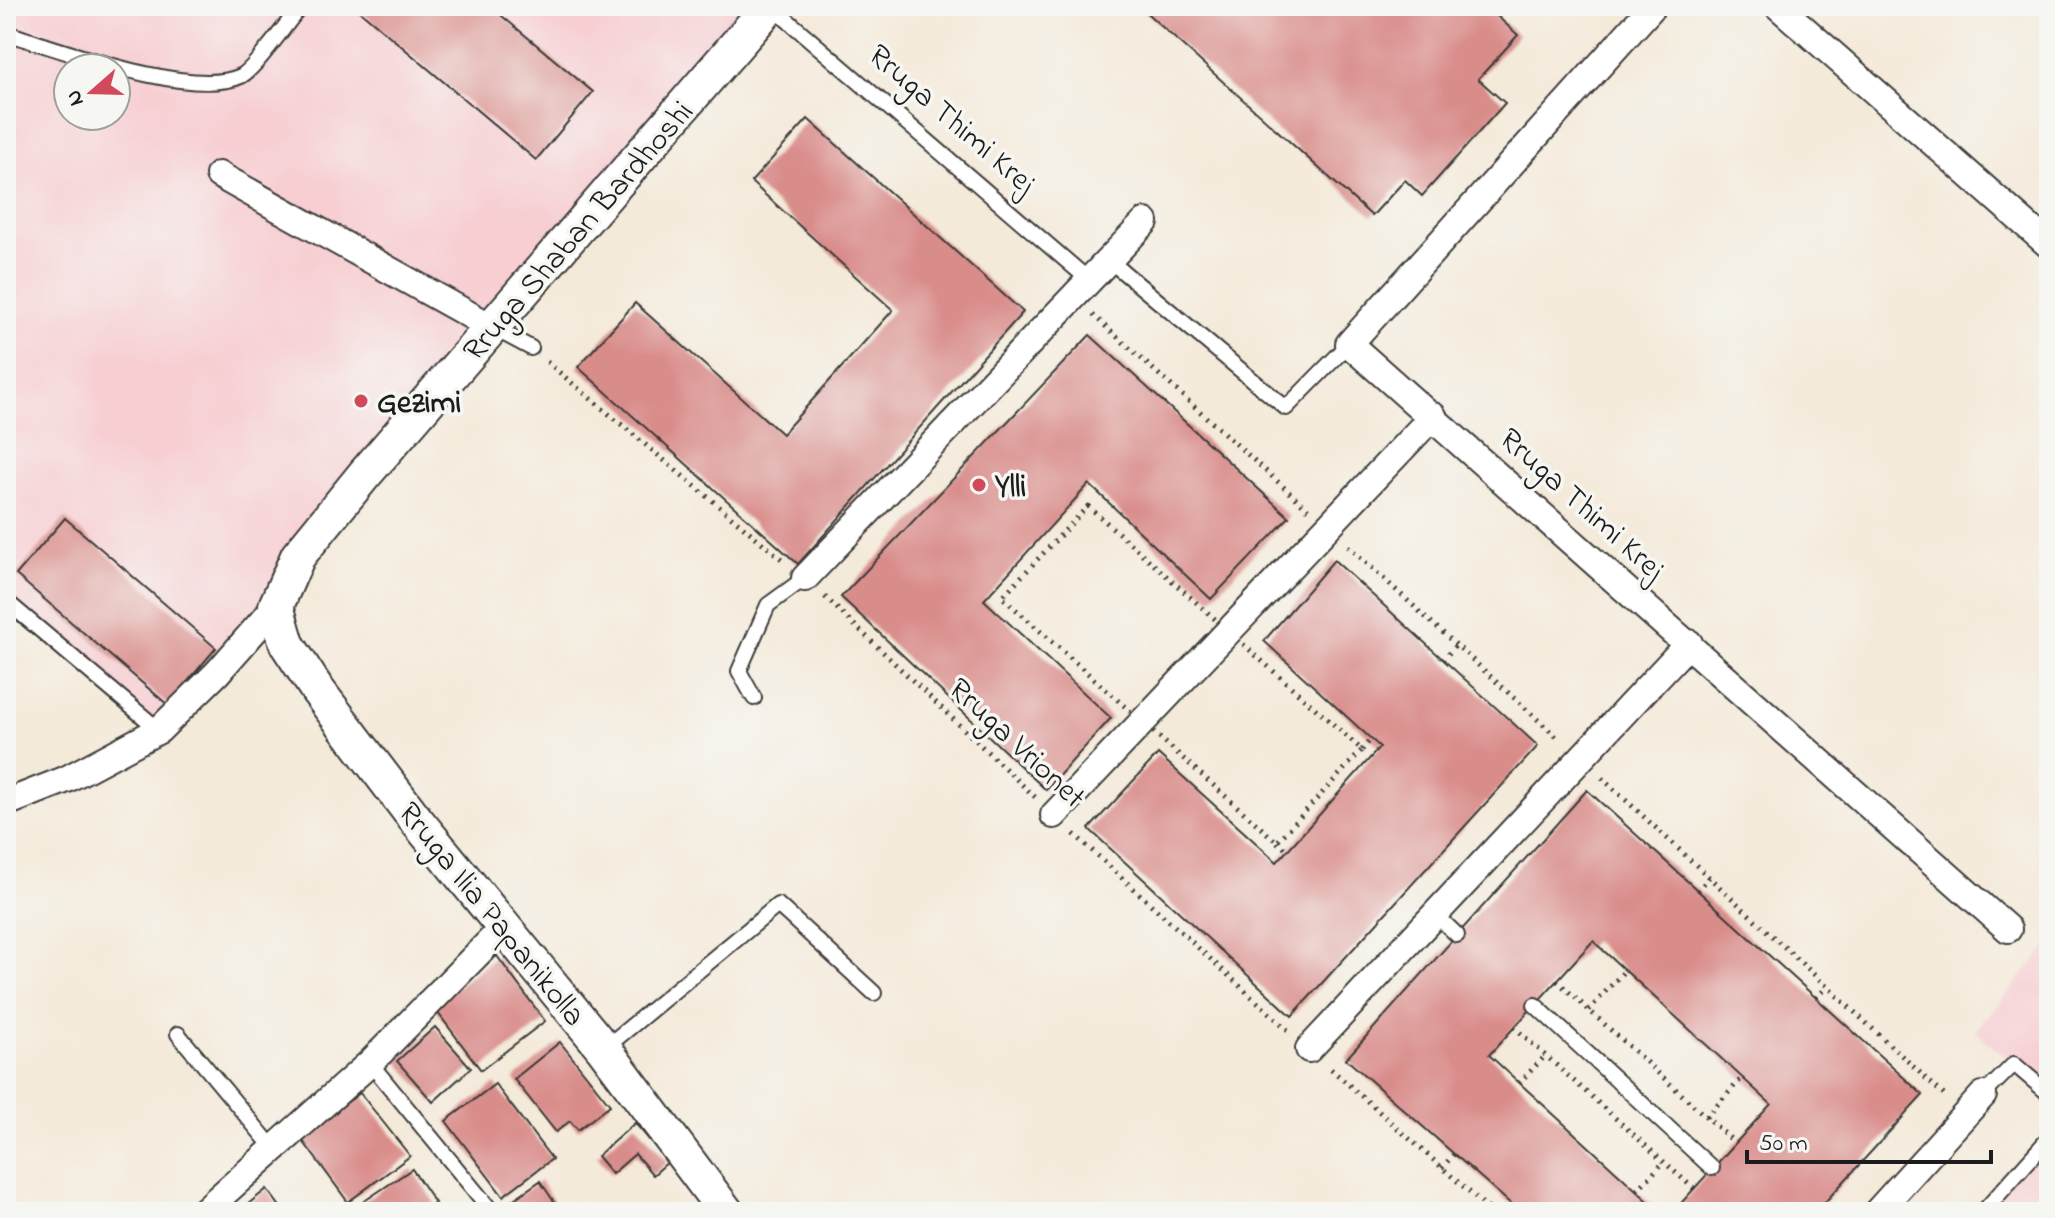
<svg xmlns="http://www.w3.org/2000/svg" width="2055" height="1218" font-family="'Indie Flower',sans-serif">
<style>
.built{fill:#f7cfd3;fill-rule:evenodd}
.building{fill:#d98d8b}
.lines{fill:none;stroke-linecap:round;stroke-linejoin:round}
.service-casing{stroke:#3c3b38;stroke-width:18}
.minor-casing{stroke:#3c3b38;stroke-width:30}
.tertiary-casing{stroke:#3c3b38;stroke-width:38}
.path{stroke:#3c3b38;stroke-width:5;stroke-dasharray:2 6;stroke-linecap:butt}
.service{stroke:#fff;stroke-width:14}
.minor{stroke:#fff;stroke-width:26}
.tertiary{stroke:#fff;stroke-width:34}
.poi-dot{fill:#d1495b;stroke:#f6f6f2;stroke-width:3}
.labels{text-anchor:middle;stroke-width:7;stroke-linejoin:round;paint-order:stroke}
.street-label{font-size:32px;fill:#1c1c1c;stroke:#f6f6f2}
.poi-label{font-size:32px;font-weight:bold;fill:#1c1c1c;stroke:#f6f6f2;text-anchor:start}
</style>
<rect width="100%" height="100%" fill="#f6f6f2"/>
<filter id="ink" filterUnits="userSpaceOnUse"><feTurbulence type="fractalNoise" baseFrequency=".0125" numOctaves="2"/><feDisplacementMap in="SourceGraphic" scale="16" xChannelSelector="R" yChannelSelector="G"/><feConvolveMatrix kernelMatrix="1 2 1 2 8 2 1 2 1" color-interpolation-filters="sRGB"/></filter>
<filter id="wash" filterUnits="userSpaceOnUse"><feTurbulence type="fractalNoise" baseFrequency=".006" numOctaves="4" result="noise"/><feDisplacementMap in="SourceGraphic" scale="32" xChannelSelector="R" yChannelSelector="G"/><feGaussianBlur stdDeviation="1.8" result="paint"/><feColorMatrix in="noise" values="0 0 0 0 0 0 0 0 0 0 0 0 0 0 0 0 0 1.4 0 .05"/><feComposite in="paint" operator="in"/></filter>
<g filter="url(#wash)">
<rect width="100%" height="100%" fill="#f4eada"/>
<path class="built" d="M 6,6 L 770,6 L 275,606 L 159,730 L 6,601 ZM 68,68 L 116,68 L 116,116 L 68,116 Z
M 2049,944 L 2049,1094 L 1975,1031 Z
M 2049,1138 L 2049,1212 L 1983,1212 Z"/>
<g id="blocks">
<path class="building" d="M 354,6 L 490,6 L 593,92 L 536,160 Z
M 1139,6 L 1486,6 L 1518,35 L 1478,79 L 1505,103 L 1422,196 L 1405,180 L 1372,216 Z
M 808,119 L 1023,312 L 798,564 L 578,367 L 635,303 L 782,434 L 893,310 L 751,182 Z
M 1090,335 L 1289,517 L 1211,599 L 1089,484 L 984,600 L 1111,718 L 1046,790 L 841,597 Z
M 65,518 L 216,648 L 168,705 L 16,575 Z
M 1334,560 L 1538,746 L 1292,1016 L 1089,829 L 1158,754 L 1277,862 L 1380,747 L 1264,641 Z
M 1587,790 L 1923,1095 L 1816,1212 L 1673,1212 L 1771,1104 L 1593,941 L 1489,1055 L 1660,1212 L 1520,1212 L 1346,1059 Z
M 497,956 L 545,1021 L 481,1070 L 432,1005 Z
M 435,1027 L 471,1068 L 433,1102 L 397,1061 Z
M 560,1042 L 610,1105 L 578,1130 L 570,1121 L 556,1132 L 514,1079 Z
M 495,1084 L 552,1159 L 503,1196 L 446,1121 Z
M 360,1093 L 410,1156 L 348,1202 L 300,1137 Z
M 635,1123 L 668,1162 L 653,1175 L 635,1154 L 612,1174 L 597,1156 Z
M 412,1169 L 435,1203 L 421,1212 L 369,1212 L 363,1202 Z
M 540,1181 L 561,1212 L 513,1212 L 507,1204 Z
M 267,1189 L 284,1212 L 238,1212 Z"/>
</g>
</g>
<g filter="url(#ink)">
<use href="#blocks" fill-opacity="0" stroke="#3c3b38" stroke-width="2"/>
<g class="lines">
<defs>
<path id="service" d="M 771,6 L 1090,281
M 6,33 C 60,49 191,99 241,76 C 254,70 289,20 301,6
M 1109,260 L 1286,408 L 1349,344
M 493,328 L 531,348
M 6,601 L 159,730
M 754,698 L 739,671 L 768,605 L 805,578
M 1435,914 L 1457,935
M 1535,1005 L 1712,1168
M 178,1034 L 274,1149
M 605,1048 L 778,905 L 874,993
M 370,1063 L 489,1208
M 1983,1095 L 2014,1064 L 2049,1094
M 1983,1212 L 2049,1138"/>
<path id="minor" d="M 1653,6 L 1349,344 L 2008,929
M 1778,6 L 2049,245
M 219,175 L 493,328
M 805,578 L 1145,222
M 6,803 L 67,779 L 159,730 L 217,673 L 276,606
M 1054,815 L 1433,416
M 1309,1049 L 1689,643
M 203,1212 L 370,1063 L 504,927
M 1877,1212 L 1983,1095"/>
<path id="tertiary" d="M 726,1212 L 604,1049 L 416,820 L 318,691 L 287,644 L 276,606 L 298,556 L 364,475 L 770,6"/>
</defs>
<use href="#service" class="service-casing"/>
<use href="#minor" class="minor-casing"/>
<use href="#tertiary" class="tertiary-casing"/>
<path class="path" d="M 1093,315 L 1308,509
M 547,362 L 784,561
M 1088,506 L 1362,750 L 1277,842 L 1002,597 Z
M 1348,546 L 1559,739
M 825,597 L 1035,797
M 1443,660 L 1456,645
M 1362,750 L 1371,739
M 1602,778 L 1944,1095
M 1074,834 L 1288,1030
M 1277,842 L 1287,850
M 1698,891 L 1709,877
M 1557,981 L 1735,1143
M 1816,998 L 1827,987
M 1589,1010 L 1625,970
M 1514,1027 L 1694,1189
M 1331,1069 L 1492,1212
M 1519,1083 L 1546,1055
M 1706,1117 L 1742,1078
M 1442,1168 L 1454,1154
M 1637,1190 L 1664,1162"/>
<use href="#service" class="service"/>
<use href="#minor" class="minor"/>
<use href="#tertiary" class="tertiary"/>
</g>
</g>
<g class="poi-dot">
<circle cx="361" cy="401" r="8"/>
<circle cx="979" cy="485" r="8"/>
</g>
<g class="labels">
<g class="street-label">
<text transform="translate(953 118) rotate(41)" y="11">Rruga Thimi Krej</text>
<text transform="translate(577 230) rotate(-49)" y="11">Rruga Shaban Bardhoshi</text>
<text transform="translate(1583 503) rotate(42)" y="11">Rruga Thimi Krej</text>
<text transform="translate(1018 742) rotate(43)" y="11">Rruga Vrionet</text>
<text transform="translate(493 913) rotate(51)" y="11">Rruga Ilia Papanikolla</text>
</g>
<g class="poi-label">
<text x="377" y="412">Gezimi</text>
<text x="995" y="496">Ylli</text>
</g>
</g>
<rect width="2055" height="1218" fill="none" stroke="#f6f6f2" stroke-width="32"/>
<g transform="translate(92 92) rotate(250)"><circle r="38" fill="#f6f6f2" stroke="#9f9f9c" stroke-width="2"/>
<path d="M0-6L14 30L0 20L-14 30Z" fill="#d1495b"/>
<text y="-12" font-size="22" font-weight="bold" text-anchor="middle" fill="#1c1c1c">N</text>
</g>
<path d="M1747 1150v12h244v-12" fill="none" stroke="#1c1c1c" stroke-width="4"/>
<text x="1759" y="1150" font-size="24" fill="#1c1c1c" stroke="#f6f6f2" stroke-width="6" paint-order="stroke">50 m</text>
</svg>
